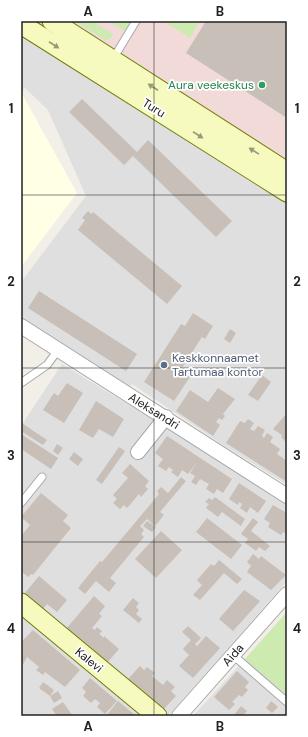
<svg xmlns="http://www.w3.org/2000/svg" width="308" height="737" font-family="'DM Sans',sans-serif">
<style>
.residential{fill:#e0dfdf}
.commercial{fill:#f2dad9}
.education{fill:#ffffe5}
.grass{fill:#cdebb0}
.building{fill:#c7bfb8}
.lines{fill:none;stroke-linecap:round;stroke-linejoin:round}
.lane-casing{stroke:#a9a9a9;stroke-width:9}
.street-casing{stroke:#a9a9a9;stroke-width:16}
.secondary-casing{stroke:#707d05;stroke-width:21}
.lane{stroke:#fff;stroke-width:7}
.street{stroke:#fff;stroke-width:14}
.secondary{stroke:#f7fabf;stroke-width:19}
.oneway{fill:#979978}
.grid{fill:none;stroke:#222;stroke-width:1;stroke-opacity:0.55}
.leisure-dot{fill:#2e9e5b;stroke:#fff;stroke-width:1.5}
.service-dot{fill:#5c6f8a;stroke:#fff;stroke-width:1.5}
.labels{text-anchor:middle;stroke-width:3.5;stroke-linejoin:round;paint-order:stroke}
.leisure-label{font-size:12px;fill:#27864d;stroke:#fff;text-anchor:end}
.street-label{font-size:12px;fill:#222;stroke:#fff}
.service-label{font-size:12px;fill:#4e5e75;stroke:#fff;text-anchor:start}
.neatline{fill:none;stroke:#222;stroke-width:1.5}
.grid-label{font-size:13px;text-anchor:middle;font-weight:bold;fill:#222}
</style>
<rect width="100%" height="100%" fill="#f2efe9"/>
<path class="residential" d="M 21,32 L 287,200 L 287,485 L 220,443 L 132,384 L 126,393 L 21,326 L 21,282 L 86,196 L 48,110 L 25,88 L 21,91 Z
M 62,364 L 178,435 L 287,504 L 287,581 L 168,716 L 165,716 L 21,597 L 21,426 Z
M 21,611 L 146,716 L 21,716 Z
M 287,612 L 287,716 L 193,716 L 245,659 Z"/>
<path class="commercial" d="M 21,21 L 287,21 L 287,200 Z"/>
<path class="education" d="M 21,92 L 77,193 L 21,267 Z"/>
<path class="grass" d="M 75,21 L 92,21 L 113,34 L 111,38 L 105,40 Z
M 108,21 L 133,21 L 126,32 Z
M 163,21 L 200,21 L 190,38 Z
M 286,613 L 287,614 L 287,695 L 245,659 Z"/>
<path class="building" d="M 206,21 L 287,21 L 287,118 L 186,53 Z
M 82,99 L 137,152 L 148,140 L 232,221 L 216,237 L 133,156 L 124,165 L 69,112 Z
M 88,211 L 91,214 L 93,212 L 182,286 L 167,304 L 78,230 L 85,220 L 82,218 Z
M 39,291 L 137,354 L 126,371 L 28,308 Z
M 193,313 L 213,326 L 205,339 L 202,337 L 180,371 L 190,377 L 174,401 L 144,382 L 181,324 L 185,326 Z
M 230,329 L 236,333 L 230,343 L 224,339 Z
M 262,375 L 271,382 L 258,401 L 248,395 Z
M 67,383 L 83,393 L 64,423 L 43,410 L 54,393 L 58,396 Z
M 218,388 L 235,399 L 223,414 L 225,416 L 222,420 L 219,418 L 216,422 L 220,425 L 213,436 L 176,411 L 190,390 L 208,402 Z
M 96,401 L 124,419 L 113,437 L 99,429 L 93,438 L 79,430 Z
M 287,413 L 287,441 L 286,442 L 281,437 L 282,435 L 273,429 Z
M 248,419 L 254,423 L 250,429 L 254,431 L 258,426 L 265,430 L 262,436 L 264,438 L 267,433 L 273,437 L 270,442 L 280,449 L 277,454 L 287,461 L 287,482 L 226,443 L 240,421 L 245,423 Z
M 23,424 L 47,440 L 43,445 L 21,431 L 21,426 Z
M 21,434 L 58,458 L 51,469 L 21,449 Z
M 167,436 L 232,479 L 223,493 L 217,489 L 214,494 L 206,489 L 209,484 L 200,479 L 196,485 L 191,482 L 195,476 L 190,473 L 197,462 L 188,474 L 182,470 L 178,477 L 171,472 L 173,470 L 169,467 L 166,471 L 158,466 L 163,459 L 155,453 Z
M 57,444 L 63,448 L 58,455 L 53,451 Z
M 119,447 L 125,451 L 102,484 L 96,480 Z
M 74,452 L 83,459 L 78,466 L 69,459 Z
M 130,464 L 149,481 L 145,486 L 148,489 L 141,497 L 139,494 L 127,508 L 124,505 L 120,509 L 113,503 L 117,499 L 113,495 L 128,478 L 122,473 Z
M 181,477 L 186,481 L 160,512 L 164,515 L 155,526 L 147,519 L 140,526 L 144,530 L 141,534 L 144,537 L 110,578 L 116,583 L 109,592 L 96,581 L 85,594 L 78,588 L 100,561 L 102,562 L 159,494 L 157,491 L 161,487 L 168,493 Z
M 239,483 L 266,501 L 258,513 L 250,507 L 247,513 L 240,508 L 242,504 L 239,502 L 238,505 L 229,499 Z
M 41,493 L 68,515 L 63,521 L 71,528 L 33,575 L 31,574 L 28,577 L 21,571 L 21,536 L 30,525 L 21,517 Z
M 215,497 L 245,519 L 241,526 L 222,512 L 218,517 L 206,508 L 209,504 L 205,502 L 209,498 L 212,500 Z
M 273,505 L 287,513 L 287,534 L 283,532 L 281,535 L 268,527 L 270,523 L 264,519 Z
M 207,518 L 242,545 L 231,559 L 196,532 Z
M 253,518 L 258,522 L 251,531 L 270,546 L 265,551 L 259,547 L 256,551 L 245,543 L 248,539 L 241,534 Z
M 147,521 L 156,527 L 152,532 L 143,526 Z
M 161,531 L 182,550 L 156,578 L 135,559 Z
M 253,554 L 259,559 L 261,556 L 286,575 L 271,590 L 247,572 L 251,566 L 247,562 Z
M 219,560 L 242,579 L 237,584 L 224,573 L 200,600 L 193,595 L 202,585 L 197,580 L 211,564 L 214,566 Z
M 39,576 L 67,600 L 57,612 L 47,604 L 43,609 L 25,593 Z
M 244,590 L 260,601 L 233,631 L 219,619 Z
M 94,596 L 105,606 L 99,614 L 102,616 L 92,628 L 95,630 L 97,627 L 102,631 L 99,634 L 104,638 L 104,636 L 119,649 L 107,663 L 66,629 Z
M 133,598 L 139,603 L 136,607 L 139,610 L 136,614 L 142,619 L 139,623 L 123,610 Z
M 188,626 L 201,638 L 195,644 L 197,646 L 206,636 L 220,648 L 193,678 L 179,666 L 189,655 L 183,649 L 191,640 L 182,632 Z
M 33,630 L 80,670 L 65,687 L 45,672 L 43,675 L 36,670 L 39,667 L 27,657 L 21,668 L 21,642 Z
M 140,666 L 144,670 L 147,667 L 155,673 L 152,676 L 163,685 L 167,680 L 175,687 L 171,691 L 176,696 L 163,710 L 128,679 Z
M 237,671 L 249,682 L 245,687 L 248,690 L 242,697 L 239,695 L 232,702 L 235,704 L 229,710 L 214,697 Z
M 90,678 L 117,701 L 105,714 L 97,707 L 100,703 L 95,699 L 91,703 L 83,696 L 86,692 L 82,688 Z
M 43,682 L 54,690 L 50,696 L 39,688 Z
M 58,691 L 62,698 L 54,703 L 50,696 Z
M 118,701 L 136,716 L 106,716 Z
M 271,701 L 278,707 L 272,713 L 266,708 Z
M 63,702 L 73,716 L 57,716 L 52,709 Z
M 241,706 L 247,711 L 243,716 L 233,716 Z"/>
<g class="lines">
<defs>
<path id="lane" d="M 113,59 L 136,21
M 21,383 L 47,365 L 58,350
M 21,503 L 42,477
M 233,655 L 287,702"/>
<path id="street" d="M 21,326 L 287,496
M 138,452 L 166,417
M 179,716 L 287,594"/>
<path id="secondary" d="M 52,21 L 287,172
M 21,24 L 287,192
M 21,603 L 157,716"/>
</defs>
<use href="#lane" class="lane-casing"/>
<use href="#street" class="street-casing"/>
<use href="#secondary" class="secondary-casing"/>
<use href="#lane" class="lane"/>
<use href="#street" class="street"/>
<use href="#secondary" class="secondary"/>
</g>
<defs><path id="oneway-solid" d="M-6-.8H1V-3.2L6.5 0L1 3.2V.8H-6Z"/></defs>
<g class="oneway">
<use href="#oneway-solid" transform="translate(54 45) rotate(33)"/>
<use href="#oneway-solid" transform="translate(153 87) rotate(-147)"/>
<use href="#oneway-solid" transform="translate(198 135) rotate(33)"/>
<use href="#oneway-solid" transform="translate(254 151) rotate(-148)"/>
</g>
<path class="grid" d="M 154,21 L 154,716M 21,195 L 287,195M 21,368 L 287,368M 21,542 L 287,542"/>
<circle class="leisure-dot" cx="262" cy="85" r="4"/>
<circle class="service-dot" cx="164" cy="365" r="4"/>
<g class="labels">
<g class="leisure-label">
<text x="254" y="89">Aura veekeskus</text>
</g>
<g class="street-label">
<text transform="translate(154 108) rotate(32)" y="4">Turu</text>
<text transform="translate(154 411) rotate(32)" y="4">Aleksandri</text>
<text transform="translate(233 655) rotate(-49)" y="4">Aida</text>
<text transform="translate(89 660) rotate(39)" y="4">Kalevi</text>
</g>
<g class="service-label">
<text x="172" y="362">Keskkonnaamet<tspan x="172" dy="14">Tartumaa kontor</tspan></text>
</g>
</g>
<rect width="308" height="737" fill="none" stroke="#ffffff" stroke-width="44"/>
<rect x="22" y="22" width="264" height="693" class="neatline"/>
<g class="grid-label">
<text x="88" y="16">A</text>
<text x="220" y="16">B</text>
<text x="11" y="113">1</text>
<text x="297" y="113">1</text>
<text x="11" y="286">2</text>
<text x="297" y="286">2</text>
<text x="11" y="460">3</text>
<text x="297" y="460">3</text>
<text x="11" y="633">4</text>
<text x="297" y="633">4</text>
<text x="88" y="731">A</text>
<text x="220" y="731">B</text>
</g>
</svg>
